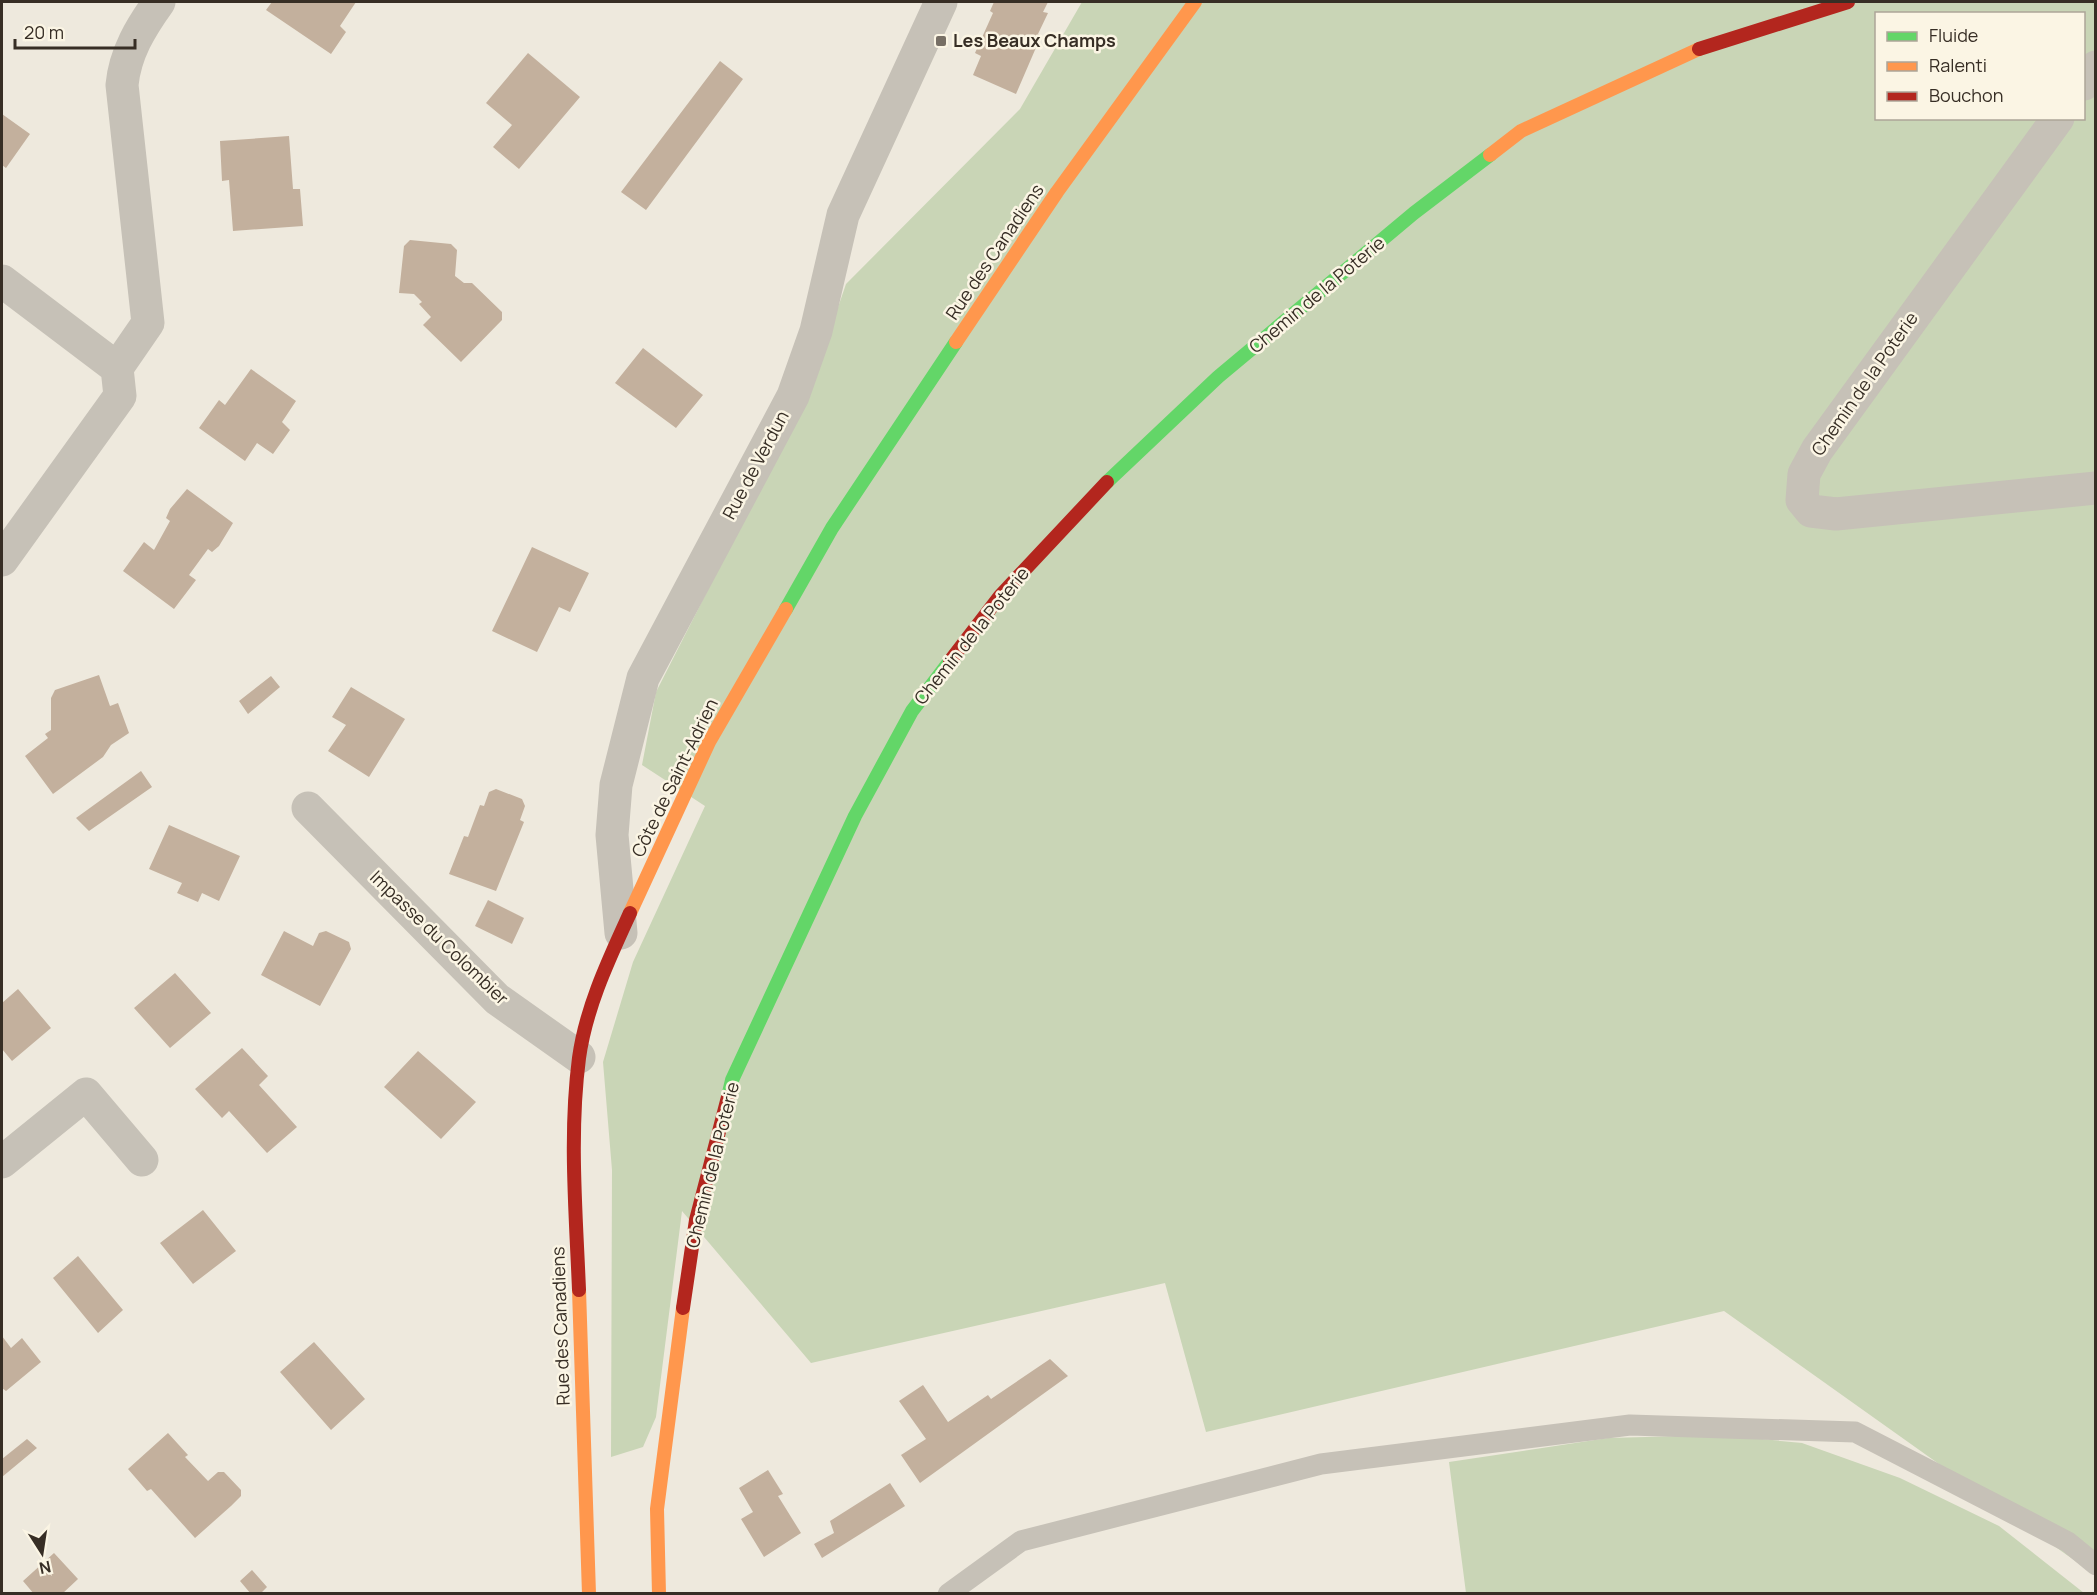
<svg xmlns="http://www.w3.org/2000/svg" width="2097" height="1595" font-family="Manrope,sans-serif">
<style>
.green{fill:#c9d5b6;fill-rule:evenodd}
.building{fill:#c3b09d}
.lines{fill:none;stroke-linecap:round;stroke-linejoin:round}
.lane{stroke:#c6c1b7;stroke-width:21}
.street{stroke:#c6c1b7;stroke-width:33}
.fast{stroke:#63d668;stroke-width:14}
.slow{stroke:#ff974d;stroke-width:14}
.jam{stroke:#b3261e;stroke-width:14}
.poi-dot{fill:#776f65;stroke:#fbf5e4;stroke-width:2}
.labels{text-anchor:middle;stroke-width:5;stroke-linejoin:round;paint-order:stroke}
.poi-label{font-size:18px;font-weight:bold;fill:#372e25;stroke:#fbf5e4;text-anchor:start}
.street-label{font-size:18px;fill:#372e25;stroke:#fbf5e4}
</style>
<rect width="100%" height="100%" fill="#eee9dd"/>
<path class="green" d="M 1082,2 L 2095,2 L 2095,1575 L 1724,1311 L 1206,1432 L 1165,1283 L 811,1363 L 682,1211 L 656,1417 L 643,1447 L 611,1457 L 612,1170 L 603,1062 L 633,962 L 705,806 L 642,765 L 656,692 L 810,389 L 846,284 L 1020,109 ZM 1876,14 L 2084,14 L 2084,118 L 1876,118 Z
M 1721,1435 L 1802,1443 L 1900,1478 L 1999,1526 L 2084,1593 L 1466,1593 L 1449,1462 L 1608,1438 Z"/>
<path class="building" d="M 272,2 L 356,2 L 340,26 L 346,32 L 331,54 L 266,10 Z
M 994,2 L 1048,2 L 1043,12 L 1048,13 L 1038,34 L 1041,36 L 1016,94 L 973,75 L 981,56 L 975,53 L 993,13 L 990,11 Z
M 528,53 L 580,97 L 519,169 L 493,147 L 512,125 L 486,103 Z
M 720,61 L 743,79 L 646,210 L 621,192 Z
M 2,114 L 30,134 L 6,168 L 2,165 Z
M 289,136 L 293,189 L 300,189 L 303,226 L 233,231 L 229,180 L 222,181 L 220,141 Z
M 410,240 L 451,244 L 457,250 L 455,276 L 464,283 L 472,283 L 502,312 L 502,320 L 461,362 L 423,325 L 431,317 L 419,304 L 422,302 L 414,294 L 399,293 L 404,246 Z
M 643,348 L 703,395 L 676,428 L 615,383 Z
M 251,369 L 296,401 L 282,422 L 290,430 L 273,454 L 257,443 L 245,461 L 199,428 L 219,400 L 225,405 Z
M 187,489 L 233,523 L 219,546 L 212,552 L 208,549 L 189,575 L 196,580 L 174,609 L 123,571 L 144,542 L 154,550 L 170,521 L 166,518 L 170,509 Z
M 532,547 L 589,573 L 570,612 L 559,607 L 537,652 L 492,631 Z
M 99,675 L 110,706 L 118,703 L 129,733 L 111,745 L 103,757 L 53,794 L 25,756 L 48,738 L 45,734 L 51,730 L 51,698 L 55,690 Z
M 271,676 L 280,687 L 248,714 L 239,701 Z
M 351,687 L 405,719 L 369,777 L 328,751 L 346,725 L 332,717 Z
M 141,771 L 152,787 L 89,831 L 76,818 Z
M 496,789 L 522,799 L 525,806 L 520,820 L 524,822 L 496,891 L 449,874 L 464,836 L 468,837 L 480,805 L 484,806 L 489,792 Z
M 169,825 L 240,856 L 219,901 L 202,893 L 198,902 L 177,893 L 182,883 L 149,869 Z
M 488,900 L 524,918 L 512,944 L 475,926 Z
M 284,931 L 313,946 L 319,933 L 326,931 L 349,942 L 351,949 L 320,1006 L 261,975 Z
M 175,973 L 211,1013 L 170,1048 L 134,1008 Z
M 18,989 L 51,1028 L 12,1061 L 2,1049 L 2,1003 Z
M 242,1048 L 268,1076 L 259,1085 L 297,1127 L 267,1153 L 229,1111 L 222,1118 L 195,1089 Z
M 418,1051 L 476,1102 L 441,1139 L 384,1087 Z
M 203,1210 L 236,1251 L 193,1284 L 160,1243 Z
M 78,1256 L 123,1310 L 98,1333 L 53,1278 Z
M 2,1336 L 11,1348 L 22,1338 L 41,1362 L 6,1391 L 2,1388 Z
M 314,1342 L 365,1399 L 331,1430 L 280,1372 Z
M 1050,1359 L 1068,1376 L 920,1483 L 901,1455 L 926,1439 L 899,1401 L 923,1385 L 948,1422 L 988,1395 L 991,1399 Z
M 168,1433 L 188,1455 L 185,1457 L 208,1481 L 218,1472 L 224,1472 L 241,1490 L 241,1496 L 231,1506 L 195,1538 L 151,1489 L 147,1491 L 128,1469 Z
M 27,1439 L 37,1448 L 2,1477 L 2,1459 Z
M 768,1470 L 783,1494 L 778,1496 L 801,1533 L 764,1557 L 741,1519 L 753,1512 L 739,1488 Z
M 890,1483 L 905,1506 L 822,1558 L 814,1544 L 834,1533 L 830,1521 Z
M 54,1553 L 78,1579 L 62,1594 L 34,1594 L 23,1581 Z
M 252,1570 L 267,1587 L 260,1594 L 251,1594 L 240,1581 Z"/>
<g class="lines">
<path class="lane" d="M 948,1594 L 1021,1541 L 1321,1464 L 1630,1425 L 1855,1432 L 2068,1542 L 2096,1565"/>
<path class="street" d="M 2084,84 L 2096,67
M 2058,118 L 1817,450 L 1804,474 L 1802,500 L 1811,511 L 1836,514 L 2096,488
M 2,281 L 117,368
M 2,560 L 120,396 L 117,368 L 148,323 L 122,85 C 125,53 141,27 159,2
M 308,808 L 497,999 L 579,1057
M 621,933 L 612,835 L 616,785 L 643,678 L 793,396 L 816,331 L 843,215 L 941,2
M 2,1162 L 86,1094 L 142,1160"/>
<path class="fast" d="M 1107,482 L 1218,377 L 1414,213 L 1490,155
M 786,609 L 832,528 L 956,342
M 728,1097 L 732,1080 L 855,816 L 912,711 L 950,661"/>
<path class="slow" d="M 1490,155 L 1521,131 L 1699,49
M 956,342 L 1057,192 L 1195,2
M 630,913 L 709,742 L 786,609
M 579,1290 L 589,1594
M 659,1594 L 657,1509 L 683,1308"/>
<path class="jam" d="M 1699,49 L 1848,2
M 950,661 L 1000,596 L 1107,482
M 579,1290 C 576,1214 569,1135 579,1058 C 586,1007 609,959 630,913
M 683,1308 L 696,1220 L 728,1097"/>
</g>
<rect class="poi-dot" x="935" y="35" width="12" height="12" rx="3"/>
<g class="labels">
<g class="poi-label">
<text x="953" y="47">Les Beaux Champs</text>
</g>
<g class="street-label">
<text transform="translate(995 252) rotate(-56)" y="6">Rue des Canadiens</text>
<text transform="translate(1317 295) rotate(-40)" y="6">Chemin de la Poterie</text>
<text transform="translate(1865 384) rotate(-55)" y="6">Chemin de la Poterie</text>
<text transform="translate(756 465) rotate(-62)" y="6">Rue de Verdun</text>
<text transform="translate(972 636) rotate(-51)" y="6">Chemin de la Poterie</text>
<text transform="translate(675 778) rotate(-64)" y="6">Côte de Saint-Adrien</text>
<text transform="translate(439 938) rotate(44)" y="6">Impasse du Colombier</text>
<text transform="translate(713 1165) rotate(-76)" y="6">Chemin de la Poterie</text>
<text transform="translate(561 1326) rotate(-92)" y="6">Rue des Canadiens</text>
</g>
</g>
<rect width="2097" height="1595" fill="none" stroke="#372e25" stroke-width="6"/>
<rect x="1875" y="12" width="210" height="108" fill="#fbf5e4" stroke="#ada598" stroke-width="1.5"/>
<rect x="1887" y="32" width="30" height="9" fill="#63d668" stroke="#ada598" stroke-width="1.5"/>
<text x="1929" y="42" font-size="18" fill="#372e25">Fluide</text>
<rect x="1887" y="62" width="30" height="9" fill="#ff974d" stroke="#ada598" stroke-width="1.5"/>
<text x="1929" y="72" font-size="18" fill="#372e25">Ralenti</text>
<rect x="1887" y="92" width="30" height="9" fill="#b3261e" stroke="#ada598" stroke-width="1.5"/>
<text x="1929" y="102" font-size="18" fill="#372e25">Bouchon</text>
<g transform="translate(42 1553) rotate(168)" stroke="#fbf5e4" stroke-width="4.5" paint-order="stroke">
<path d="M0-4.5L10 22L0 15L-10 22Z" fill="#372e25"/>
<text y="-9" font-size="16" font-weight="bold" text-anchor="middle" fill="#372e25">N</text>
</g>
<path d="M15 39v9h120v-9" fill="none" stroke="#372e25" stroke-width="3"/>
<text x="24" y="39" font-size="18" fill="#372e25" stroke="#fbf5e4" stroke-width="4.5" paint-order="stroke">20 m</text>
</svg>
